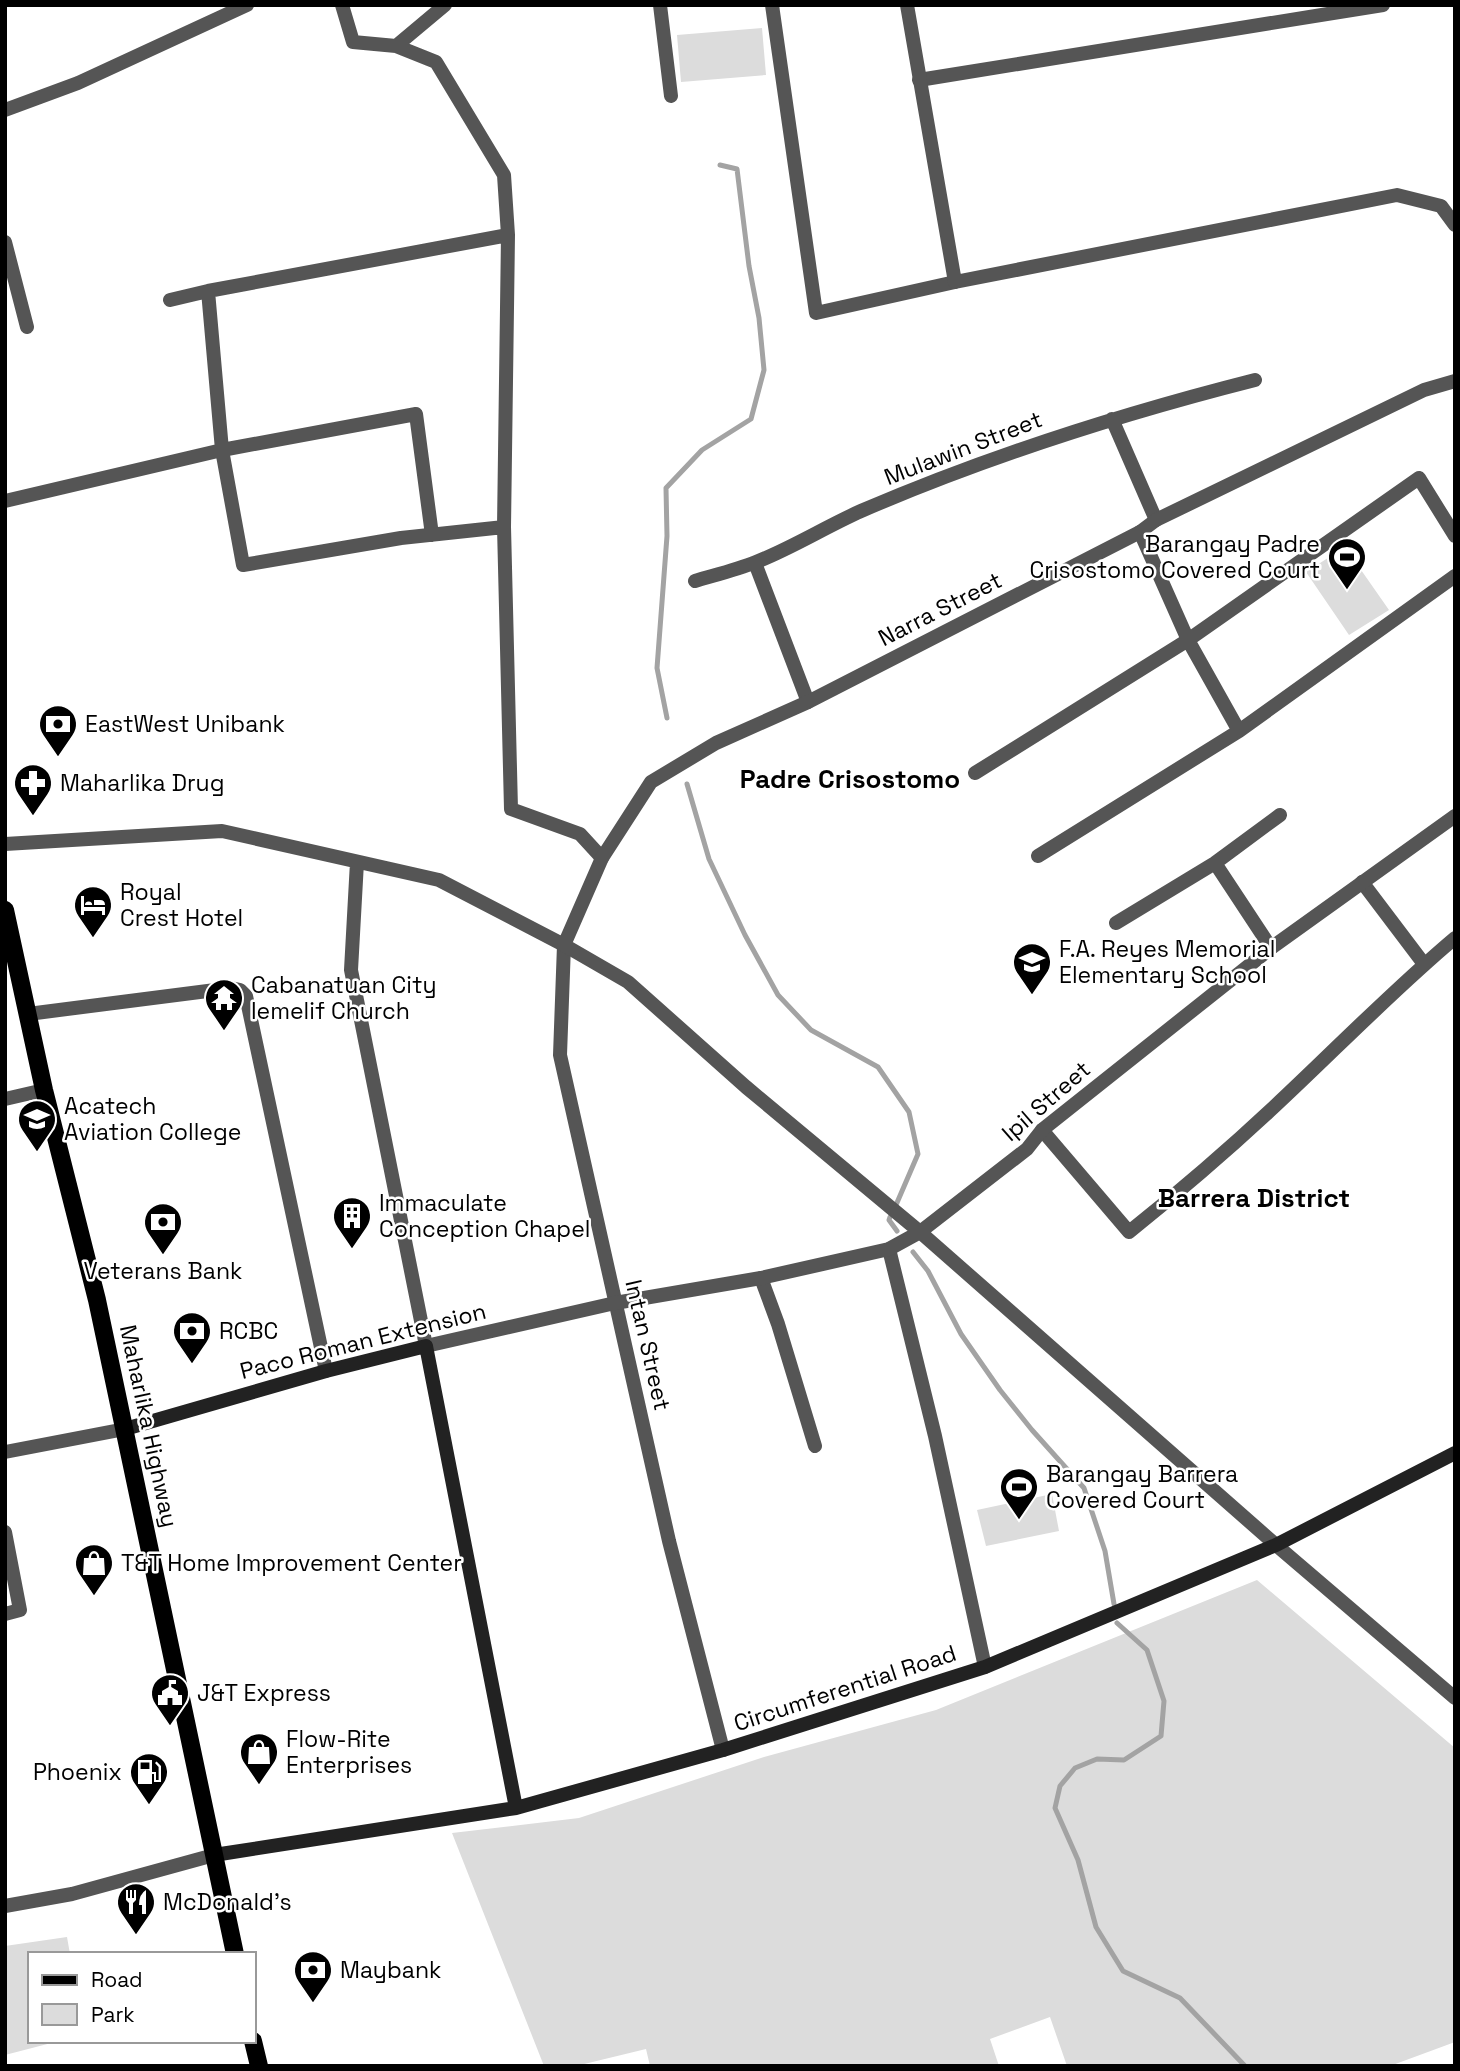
<svg xmlns="http://www.w3.org/2000/svg" width="1460" height="2071" font-family="'Space Grotesk',sans-serif">
<style>
.green{fill:#dcdcdc}
.lines{fill:none;stroke-linecap:round;stroke-linejoin:round}
.stream{stroke:#a3a3a3;stroke-width:5}
.minor{stroke:#555;stroke-width:14}
.tertiary{stroke:#555;stroke-width:14}
.secondary{stroke:#222;stroke-width:14}
.primary{stroke:#000;stroke-width:18}
.labels{text-anchor:middle;stroke-width:5;stroke-linejoin:round;paint-order:stroke}
.street-label{font-size:23px;fill:#000;stroke:#fff}
.poi-label{font-size:23px;fill:#000;stroke:#fff;text-anchor:start}
.quarter-label{font-size:26px;font-weight:bold;fill:#000;stroke:#fff}
</style>
<rect width="100%" height="100%" fill="#fff"/>
<path class="green" d="M 762,28 L 766,75 L 681,82 L 677,35 Z
M 1345,547 L 1389,610 L 1349,635 L 1306,572 Z
M 1052,1494 L 1059,1531 L 986,1546 L 977,1510 Z
M 1257,1580 L 1455,1748 L 1455,2042 L 1390,2066 L 1067,2066 L 1050,2017 L 990,2039 L 999,2066 L 650,2066 L 646,2049 L 576,2066 L 544,2066 L 452,1833 L 579,1818 L 764,1757 L 936,1710 Z
M 67,1937 L 70,1954 L 30,1954 L 30,2041 L 59,2041 L 5,2055 L 5,1946 Z"/>
<g class="lines">
<path class="stream" d="M 667,718 L 657,668 L 667,536 L 666,488 L 702,450 L 751,419 L 764,370 L 759,318 L 749,266 L 737,169 L 720,165
M 687,784 L 709,859 L 745,935 L 778,995 L 811,1030 L 878,1067 L 909,1112 L 918,1154 L 896,1205
M 890,1217 L 889,1220 L 897,1231
M 913,1252 L 928,1271 L 961,1334 L 1000,1390 L 1032,1430 L 1084,1488 L 1105,1551 L 1114,1604
M 1117,1623 L 1147,1650 L 1164,1701 L 1161,1736 L 1124,1760 L 1097,1759 L 1075,1768 L 1060,1786 L 1055,1808 L 1078,1860 L 1096,1927 L 1123,1971 L 1180,1998 L 1245,2066"/>
<path class="minor" d="M 342,5 L 353,42 L 396,46 L 436,62 L 504,175 L 508,235 L 504,527 L 511,809 L 580,834 L 602,858
M 660,5 L 671,96
M 772,5 L 816,313 L 955,282
M 396,46 L 445,5
M 919,80 L 1383,5
M 5,242 L 27,327
M 208,291 L 222,450 L 243,565 L 401,538 L 504,527
M 170,300 L 208,291 L 508,235
M 1112,419 L 1156,520
M 5,501 L 222,450 L 416,414 L 432,535
M 1140,532 L 1188,640 L 1239,731
M 755,563 L 808,702
M 695,581 C 715,575 736,570 756,562 C 792,548 825,527 861,511 C 989,456 1121,414 1255,380
M 975,773 L 1188,640 L 1419,478 L 1455,536
M 1038,856 L 1239,731 L 1455,576
M 1215,863 L 1271,948
M 1362,882 L 1424,964
M 1116,923 L 1215,863 L 1280,815
M 564,945 L 560,1055 L 669,1541 L 723,1750
M 28,1014 L 231,988 L 240,990 L 246,996 L 326,1371
M 5,1099 L 44,1090
M 1042,1130 L 1129,1232 C 1179,1192 1228,1150 1275,1106 C 1335,1050 1392,991 1455,938
M 889,1249 L 935,1436 L 985,1667
M 761,1278 L 778,1324 L 815,1446
M 5,1532 L 20,1610 L 5,1614"/>
<path class="tertiary" d="M 907,5 L 955,282 L 1397,195 L 1441,206 L 1455,225
M 5,110 L 78,83 L 247,5
M 5,844 L 222,831 L 439,880 L 564,945 L 628,982 L 746,1087 L 920,1232 L 1276,1545 L 1455,1698
M 357,862 L 351,970 L 426,1346 L 615,1303 L 761,1278 L 889,1249 L 920,1232 L 1027,1149 L 1042,1130 L 1271,948 L 1455,816
M 564,945 L 602,858 L 651,782 L 716,743 L 808,702 L 1140,532 L 1156,520 L 1424,390 L 1455,381
M 5,1452 L 125,1429
M 5,1906 L 72,1894 L 214,1855"/>
<path class="secondary" d="M 125,1429 L 326,1371 L 426,1346 L 516,1808
M 214,1855 L 516,1808 L 723,1750 L 985,1667 L 1276,1545 L 1455,1453"/>
<path class="primary" d="M 5,910 L 44,1090 L 97,1300 L 235,1954
M 253,2041 L 259,2066"/>
</g>
<defs>
<symbol id="stadium-pin" viewBox="-11 -11 22 30"><path d="M0 17L-7.5 6A9.5 9.5 0 1 1 7.5 6Z" fill="#000" stroke="#fff"/><path d="M0-5a6.5 5 0 1 0 0 10a6.5 5 0 1 0 0-10ZM-3.5-1.8h7v3.6h-7Z" fill="#fff"/></symbol>
<symbol id="bank-pin" viewBox="-11 -11 22 30"><path d="M0 17L-7.5 6A9.5 9.5 0 1 1 7.5 6Z" fill="#000" stroke="#fff"/><path d="M-6-4H6V4H-6ZM0-2.3a2.3 2.3 0 1 0 0 4.6a2.3 2.3 0 1 0 0-4.6Z" fill="#fff"/></symbol>
<symbol id="pharmacy-pin" viewBox="-11 -11 22 30"><path d="M0 17L-7.5 6A9.5 9.5 0 1 1 7.5 6Z" fill="#000" stroke="#fff"/><path d="M-2-6h4v4h4v4h-4v4h-4v-4h-4v-4h4Z" fill="#fff"/></symbol>
<symbol id="hotel-pin" viewBox="-11 -11 22 30"><path d="M0 17L-7.5 6A9.5 9.5 0 1 1 7.5 6Z" fill="#000" stroke="#fff"/><path d="M-6-4.5h1.5V1H6V5H4.5V3h-9V5H-6ZM-4 0a1.8 1.8 0 1 1 3.6 0ZM.5 0V-2.5h3Q6-2.5 6 0Z" fill="#fff"/></symbol>
<symbol id="school-pin" viewBox="-11 -11 22 30"><path d="M0 17L-7.5 6A9.5 9.5 0 1 1 7.5 6Z" fill="#000" stroke="#fff"/><path d="M0-5L7-2L0 1L-7-2ZM-4 1L0 2.5L4 1V4Q0 6-4 4Z" fill="#fff"/></symbol>
<symbol id="temple-pin" viewBox="-11 -11 22 30"><path d="M0 17L-7.5 6A9.5 9.5 0 1 1 7.5 6Z" fill="#000" stroke="#fff"/><path d="M0-6L5-2H3V0L6.5 2.5H4V6H1.5V3h-3V6H-4V2.5H-6.5L-3 0V-2H-5Z" fill="#fff"/></symbol>
<symbol id="building-pin" viewBox="-11 -11 22 30"><path d="M0 17L-7.5 6A9.5 9.5 0 1 1 7.5 6Z" fill="#000" stroke="#fff"/><path d="M-4-6H4V6H1V3H-1V6H-4ZM-2.5-4.3h1.7v1.8h-1.7ZM.8-4.3h1.7v1.8H.8ZM-2.5-1h1.7V.8h-1.7ZM.8-1h1.7V.8H.8Z" fill="#fff"/></symbol>
<symbol id="shop-pin" viewBox="-11 -11 22 30"><path d="M0 17L-7.5 6A9.5 9.5 0 1 1 7.5 6Z" fill="#000" stroke="#fff"/><path d="M-5-2.5h2.3a2.7 3.5 0 0 1 5.4 0H5L5.5 6h-11ZM-1.5-2.5h3a1.5 2.3 0 0 0-3 0Z" fill="#fff"/></symbol>
<symbol id="civic-pin" viewBox="-11 -11 22 30"><path d="M0 17L-7.5 6A9.5 9.5 0 1 1 7.5 6Z" fill="#000" stroke="#fff"/><path d="M-.6-6.5H3V-4.5H.6V-3L4-1V1h2V6H-6V1h2V-1L-.6-3ZM-1.2 2.5V6h2.4V2.5Z" fill="#fff"/></symbol>
<symbol id="fuel-pin" viewBox="-11 -11 22 30"><path d="M0 17L-7.5 6A9.5 9.5 0 1 1 7.5 6Z" fill="#000" stroke="#fff"/><path d="M-5.5-6h7V0h2V4h1.3V-2.5L3-4.5l.8-.8L6-3V5H2.5V1h-1V6h-7ZM-4.2-4.7v3.2H.2V-4.7Z" fill="#fff"/></symbol>
<symbol id="restaurant-pin" viewBox="-11 -11 22 30"><path d="M0 17L-7.5 6A9.5 9.5 0 1 1 7.5 6Z" fill="#000" stroke="#fff"/><path d="M-5-6h1v4h1v-4h1v4h1v-4h1v5L-1.5 .5V6h-2V.5L-5-1ZM5-6V6H3V1.5H1.5Q1.5-4 5-6Z" fill="#fff"/></symbol>
</defs>
<g fill-rule="evenodd">
<use href="#stadium-pin" x="1325" y="535" width="44" height="60"/>
<use href="#bank-pin" x="36" y="702" width="44" height="60"/>
<use href="#pharmacy-pin" x="11" y="761" width="44" height="60"/>
<use href="#hotel-pin" x="71" y="883" width="44" height="60"/>
<use href="#school-pin" x="1010" y="940" width="44" height="60"/>
<use href="#temple-pin" x="202" y="976" width="44" height="60"/>
<use href="#school-pin" x="15" y="1097" width="44" height="60"/>
<use href="#building-pin" x="330" y="1194" width="44" height="60"/>
<use href="#bank-pin" x="141" y="1200" width="44" height="60"/>
<use href="#bank-pin" x="170" y="1309" width="44" height="60"/>
<use href="#stadium-pin" x="997" y="1465" width="44" height="60"/>
<use href="#shop-pin" x="72" y="1541" width="44" height="60"/>
<use href="#civic-pin" x="148" y="1671" width="44" height="60"/>
<use href="#shop-pin" x="237" y="1730" width="44" height="60"/>
<use href="#fuel-pin" x="127" y="1750" width="44" height="60"/>
<use href="#restaurant-pin" x="114" y="1880" width="44" height="60"/>
<use href="#bank-pin" x="291" y="1948" width="44" height="60"/>
</g>
<g class="labels">
<g class="street-label">
<text transform="translate(963 448) rotate(-21)" y="8">Mulawin Street</text>
<text transform="translate(940 609) rotate(-27)" y="8">Narra Street</text>
<text transform="translate(1046 1101) rotate(-41)" y="8">Ipil Street</text>
<text transform="translate(363 1341) rotate(-14)" y="8">Paco Roman Extension</text>
<text transform="translate(648 1345) rotate(77)" y="8">Intan Street</text>
<text transform="translate(149 1426) rotate(78)" y="8">Maharlika Highway</text>
<text transform="translate(845 1688) rotate(-18)" y="8">Circumferential Road</text>
</g>
<g class="poi-label">
<text x="1320" y="552" text-anchor="end">Barangay Padre<tspan x="1320" dy="26">Crisostomo Covered Court</tspan></text>
<text x="85" y="732">EastWest Unibank</text>
<text x="60" y="791">Maharlika Drug</text>
<text x="120" y="900">Royal<tspan x="120" dy="26">Crest Hotel</tspan></text>
<text x="1059" y="957">F.A. Reyes Memorial<tspan x="1059" dy="26">Elementary School</tspan></text>
<text x="251" y="993">Cabanatuan City<tspan x="251" dy="26">Iemelif Church</tspan></text>
<text x="64" y="1114">Acatech<tspan x="64" dy="26">Aviation College</tspan></text>
<text x="379" y="1211">Immaculate<tspan x="379" dy="26">Conception Chapel</tspan></text>
<text x="163" y="1279" text-anchor="middle">Veterans Bank</text>
<text x="219" y="1339">RCBC</text>
<text x="1046" y="1482">Barangay Barrera<tspan x="1046" dy="26">Covered Court</tspan></text>
<text x="121" y="1571">T&amp;T Home Improvement Center</text>
<text x="197" y="1701">J&amp;T Express</text>
<text x="286" y="1747">Flow-Rite<tspan x="286" dy="26">Enterprises</tspan></text>
<text x="122" y="1780" text-anchor="end">Phoenix</text>
<text x="163" y="1910">McDonald's</text>
<text x="340" y="1978">Maybank</text>
</g>
<g class="quarter-label">
<text x="850" y="788">Padre Crisostomo</text>
<text x="1254" y="1207">Barrera District</text>
</g>
</g>
<rect width="1460" height="2071" fill="none" stroke="#000000" stroke-width="14"/>
<rect x="28" y="1952" width="228" height="91" fill="#ffffff" stroke="#999999" stroke-width="2"/>
<rect x="42" y="1975" width="35" height="10" fill="#000000" stroke="#999999" stroke-width="2"/>
<text x="91" y="1987" font-size="21" fill="#000000">Road</text>
<rect x="42" y="2004" width="35" height="21" fill="#dcdcdc" stroke="#999999" stroke-width="2"/>
<text x="91" y="2022" font-size="21" fill="#000000">Park</text>
</svg>
